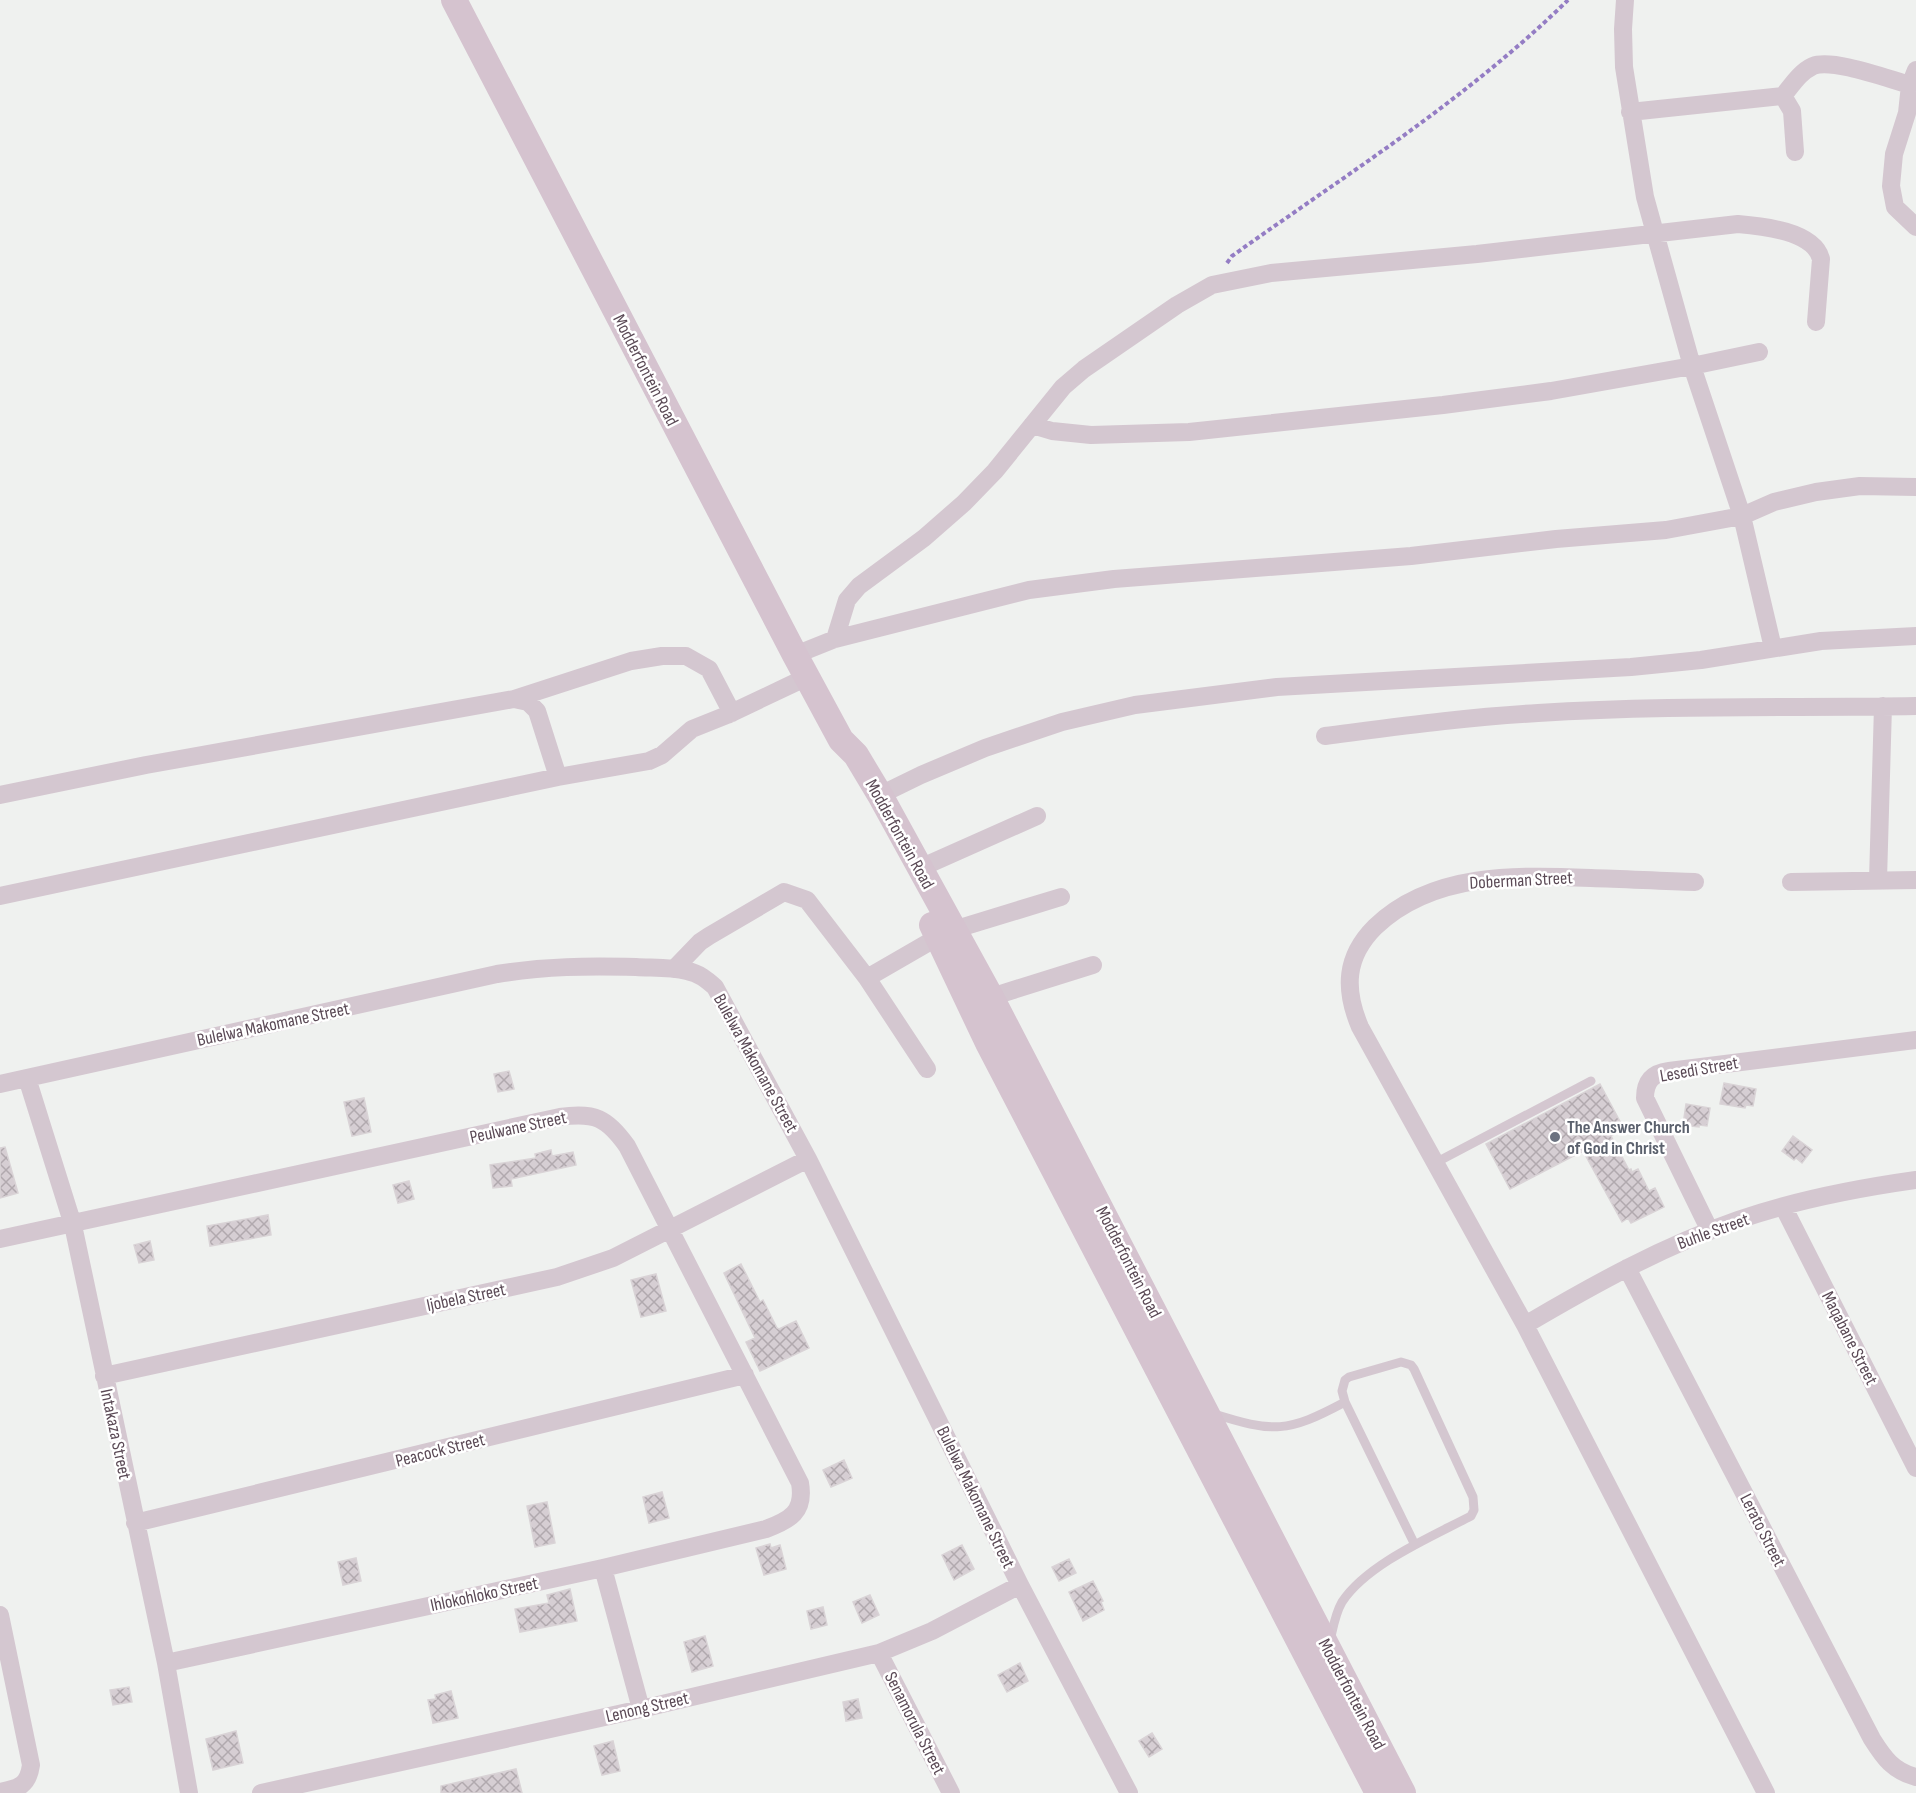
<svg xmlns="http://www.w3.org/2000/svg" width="1916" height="1793" font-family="'Sofia Sans Condensed',sans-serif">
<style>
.building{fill:url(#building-cross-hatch);stroke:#d9d3d6;stroke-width:1.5}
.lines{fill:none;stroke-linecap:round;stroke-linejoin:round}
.path{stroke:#947dc4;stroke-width:4;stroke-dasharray:4.5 3;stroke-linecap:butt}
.service{stroke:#d4c7d0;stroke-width:9}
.minor{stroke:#d4c7d0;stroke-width:18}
.secondary{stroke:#d5c3cf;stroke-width:26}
.worship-dot{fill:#6b7280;stroke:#fff;stroke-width:2}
.labels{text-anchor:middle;stroke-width:5;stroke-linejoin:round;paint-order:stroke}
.street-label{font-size:18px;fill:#5a4955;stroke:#fff}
.worship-label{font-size:18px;font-weight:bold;fill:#5b616d;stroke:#fff;text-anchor:start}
</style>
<defs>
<pattern id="building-cross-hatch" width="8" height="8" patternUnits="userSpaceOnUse" patternTransform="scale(1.5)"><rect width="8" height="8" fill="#d6ced3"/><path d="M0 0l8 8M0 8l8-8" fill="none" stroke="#b1a9ae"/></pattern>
</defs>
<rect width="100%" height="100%" fill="#eff1ef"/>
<path class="building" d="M 509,1071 L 514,1089 L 498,1092 L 494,1074 Z
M 1724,1083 L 1756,1089 L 1753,1106 L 1746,1105 L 1745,1108 L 1720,1104 Z
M 1600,1084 L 1624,1129 L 1611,1136 L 1629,1170 L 1631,1169 L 1632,1172 L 1638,1169 L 1649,1191 L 1655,1188 L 1664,1207 L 1631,1223 L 1628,1218 L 1622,1222 L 1583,1151 L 1510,1189 L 1486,1144 Z
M 364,1098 L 371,1132 L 352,1136 L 344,1102 Z
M 1686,1104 L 1710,1108 L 1707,1126 L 1699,1125 L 1699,1127 L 1683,1125 Z
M 1793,1136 L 1812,1150 L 1802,1163 L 1796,1158 L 1794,1160 L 1782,1151 Z
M 5,1147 L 18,1193 L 0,1198 L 0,1148 Z
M 551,1150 L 552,1156 L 573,1152 L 576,1165 L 511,1179 L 512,1186 L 493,1188 L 490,1165 L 536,1158 L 535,1154 Z
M 409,1181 L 414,1199 L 398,1203 L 393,1185 Z
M 268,1215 L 271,1235 L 210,1246 L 207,1226 Z
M 150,1241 L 154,1260 L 139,1263 L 134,1245 Z
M 741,1264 L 760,1302 L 763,1300 L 777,1328 L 779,1329 L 796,1321 L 809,1348 L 760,1371 L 746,1342 L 755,1338 L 724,1273 Z
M 656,1274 L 666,1311 L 641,1317 L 631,1280 Z
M 844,1460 L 852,1478 L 831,1487 L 823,1470 Z
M 662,1492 L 669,1518 L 649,1523 L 643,1497 Z
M 547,1502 L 555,1543 L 535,1547 L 527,1506 Z
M 770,1544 L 771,1548 L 780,1545 L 786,1569 L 764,1575 L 756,1548 Z
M 962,1545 L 974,1569 L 954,1580 L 942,1555 Z
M 356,1558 L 361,1581 L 343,1585 L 338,1562 Z
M 1069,1559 L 1076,1573 L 1059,1581 L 1052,1567 Z
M 1093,1581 L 1103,1601 L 1101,1602 L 1104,1610 L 1083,1621 L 1069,1592 Z
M 570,1589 L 577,1621 L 520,1632 L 515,1609 L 549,1603 L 547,1595 Z
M 870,1595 L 879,1615 L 862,1623 L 853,1602 Z
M 823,1607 L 827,1625 L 811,1629 L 807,1611 Z
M 705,1636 L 713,1666 L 692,1672 L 684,1642 Z
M 1020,1663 L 1028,1681 L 1007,1692 L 998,1675 Z
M 129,1687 L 132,1702 L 113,1705 L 110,1690 Z
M 451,1691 L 458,1718 L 433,1723 L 428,1700 L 436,1699 L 435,1695 Z
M 858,1699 L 862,1718 L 846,1721 L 843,1702 Z
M 236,1731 L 243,1763 L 213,1770 L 206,1739 Z
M 1152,1733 L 1162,1749 L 1149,1757 L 1139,1741 Z
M 613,1741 L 620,1771 L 602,1775 L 594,1746 Z
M 516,1769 L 522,1793 L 441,1793 L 441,1786 Z"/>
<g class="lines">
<path class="path" d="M 1227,263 L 1232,256 C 1347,174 1467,99 1568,0"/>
<path class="service" d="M 1435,1163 L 1591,1081
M 1211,1413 C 1274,1433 1287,1433 1345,1402
M 1330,1641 C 1333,1628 1335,1614 1342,1602 C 1367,1564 1431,1537 1471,1516 L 1474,1510 L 1473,1497 L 1414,1369 L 1411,1365 L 1401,1362 L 1349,1377 L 1345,1380 L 1342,1391 L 1345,1402 L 1415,1545"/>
<path class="minor" d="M 1625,0 L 1623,29 L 1624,67 L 1645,197 L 1692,366 L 1742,516 L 1773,648
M 1916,70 L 1910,85 L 1907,113 L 1894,154 L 1891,186 L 1895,207 L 1916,227
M 1783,96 L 1792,111 L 1795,152
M 1630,112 L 1783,96 C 1792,85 1800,72 1813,66 C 1832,58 1888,79 1910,85
M 1032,425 L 1052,431 L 1091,435 L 1189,432 L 1443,405 L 1551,391 L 1692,366 L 1759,352
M 835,639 L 847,600 L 859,586 L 924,538 L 964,503 L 995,471 L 1063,387 L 1084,369 L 1177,305 L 1212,285 L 1271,273 L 1477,254 L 1738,224 C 1762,226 1814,231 1821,259 L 1816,322
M 795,655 L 835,639 L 1029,590 L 1114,579 L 1411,556 L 1556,539 L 1666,530 L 1742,516 L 1774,502 L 1816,492 L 1860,486 L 1916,487
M 514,699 L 631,661 L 662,656 L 686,656 L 709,669 L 732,713
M 1325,736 C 1395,727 1466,717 1538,713 C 1664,705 1790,708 1916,706
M 0,795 L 146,765 L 514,699 L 528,702 L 537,711 L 558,777
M 880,795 L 921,775 L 985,748 L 1062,722 L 1135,705 L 1277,687 L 1631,667 L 1701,660 L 1821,641 L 1916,636
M 920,868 L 1037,816
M 1878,880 L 1883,706
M 1695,882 C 1660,881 1626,879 1591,878 C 1517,875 1432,872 1375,927 C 1345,957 1344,989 1360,1027 L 1525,1325 L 1766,1793
M 1791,882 L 1916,880
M 0,896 L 558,777 L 649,761 L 662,755 L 692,729 L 727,715 L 807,677
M 953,930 L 1061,897
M 674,969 L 700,942 L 709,936 L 784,892 L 807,900 L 867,978 L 927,1069
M 867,978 L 938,937
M 991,997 L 1093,965
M 27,1078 L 73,1225 L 166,1663 L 189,1793
M 0,1084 L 497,974 C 546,966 587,966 636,967 C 653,968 671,967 687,971 C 699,973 707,980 715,987 L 808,1159 L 1020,1585 L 1129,1793
M 1784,1208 L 1916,1468
M 1710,1231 L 1645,1098 C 1645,1081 1653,1073 1669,1071 L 1916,1040
M 0,1239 L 560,1117 C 595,1112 607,1118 627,1146 L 800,1483 C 805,1512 790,1520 766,1529 L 603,1568 L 166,1663
M 1627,1268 L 1872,1739 C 1884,1758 1893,1771 1916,1777
M 1525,1325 C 1593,1285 1663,1246 1738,1220 C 1793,1201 1859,1188 1916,1180
M 104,1376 L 557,1277 L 613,1258 L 808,1159
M 135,1523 L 745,1375
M 603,1568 L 641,1709
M 0,1615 L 31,1765 C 28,1786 19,1788 0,1792
M 879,1653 L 951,1793
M 261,1793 L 641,1709 L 879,1653 L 932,1631 L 1020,1585"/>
<path class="secondary" d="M 454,0 L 795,655 L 841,740 L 856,755 L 880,795 L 991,997 L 1403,1793
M 932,925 L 988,1043 L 1378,1793"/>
</g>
<circle class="worship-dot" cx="1555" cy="1137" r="6"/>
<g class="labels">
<g class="street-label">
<text transform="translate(646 370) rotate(63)" y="6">Modderfontein Road</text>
<text transform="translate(900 834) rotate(61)" y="6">Modderfontein Road</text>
<text transform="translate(1521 880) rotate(-3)" y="6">Doberman Street</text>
<text transform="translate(273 1024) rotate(-12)" y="6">Bulelwa Makomane Street</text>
<text transform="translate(756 1063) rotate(61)" y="6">Bulelwa Makomane Street</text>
<text transform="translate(1699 1069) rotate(-10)" y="6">Lesedi Street</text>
<text transform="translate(518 1127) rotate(-12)" y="6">Peulwane Street</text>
<text transform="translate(1713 1231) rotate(-20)" y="6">Buhle Street</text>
<text transform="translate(1129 1262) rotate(63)" y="6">Modderfontein Road</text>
<text transform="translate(466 1297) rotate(-12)" y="6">Ijobela Street</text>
<text transform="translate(1850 1338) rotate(63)" y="6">Maqabane Street</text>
<text transform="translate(116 1434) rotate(78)" y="6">Intakaza Street</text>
<text transform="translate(440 1450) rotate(-14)" y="6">Peacock Street</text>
<text transform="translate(976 1497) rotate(64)" y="6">Bulelwa Makomane Street</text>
<text transform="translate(1763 1530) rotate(63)" y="6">Lerato Street</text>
<text transform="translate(484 1594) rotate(-12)" y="6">Ihlokohloko Street</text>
<text transform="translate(1352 1694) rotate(62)" y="6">Modderfontein Road</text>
<text transform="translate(647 1707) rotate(-13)" y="6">Lenong Street</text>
<text transform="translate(915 1723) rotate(63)" y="6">Senamorula Street</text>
</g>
<g class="worship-label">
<text x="1567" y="1133">The Answer Church<tspan x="1567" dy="21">of God in Christ</tspan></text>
</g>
</g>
</svg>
